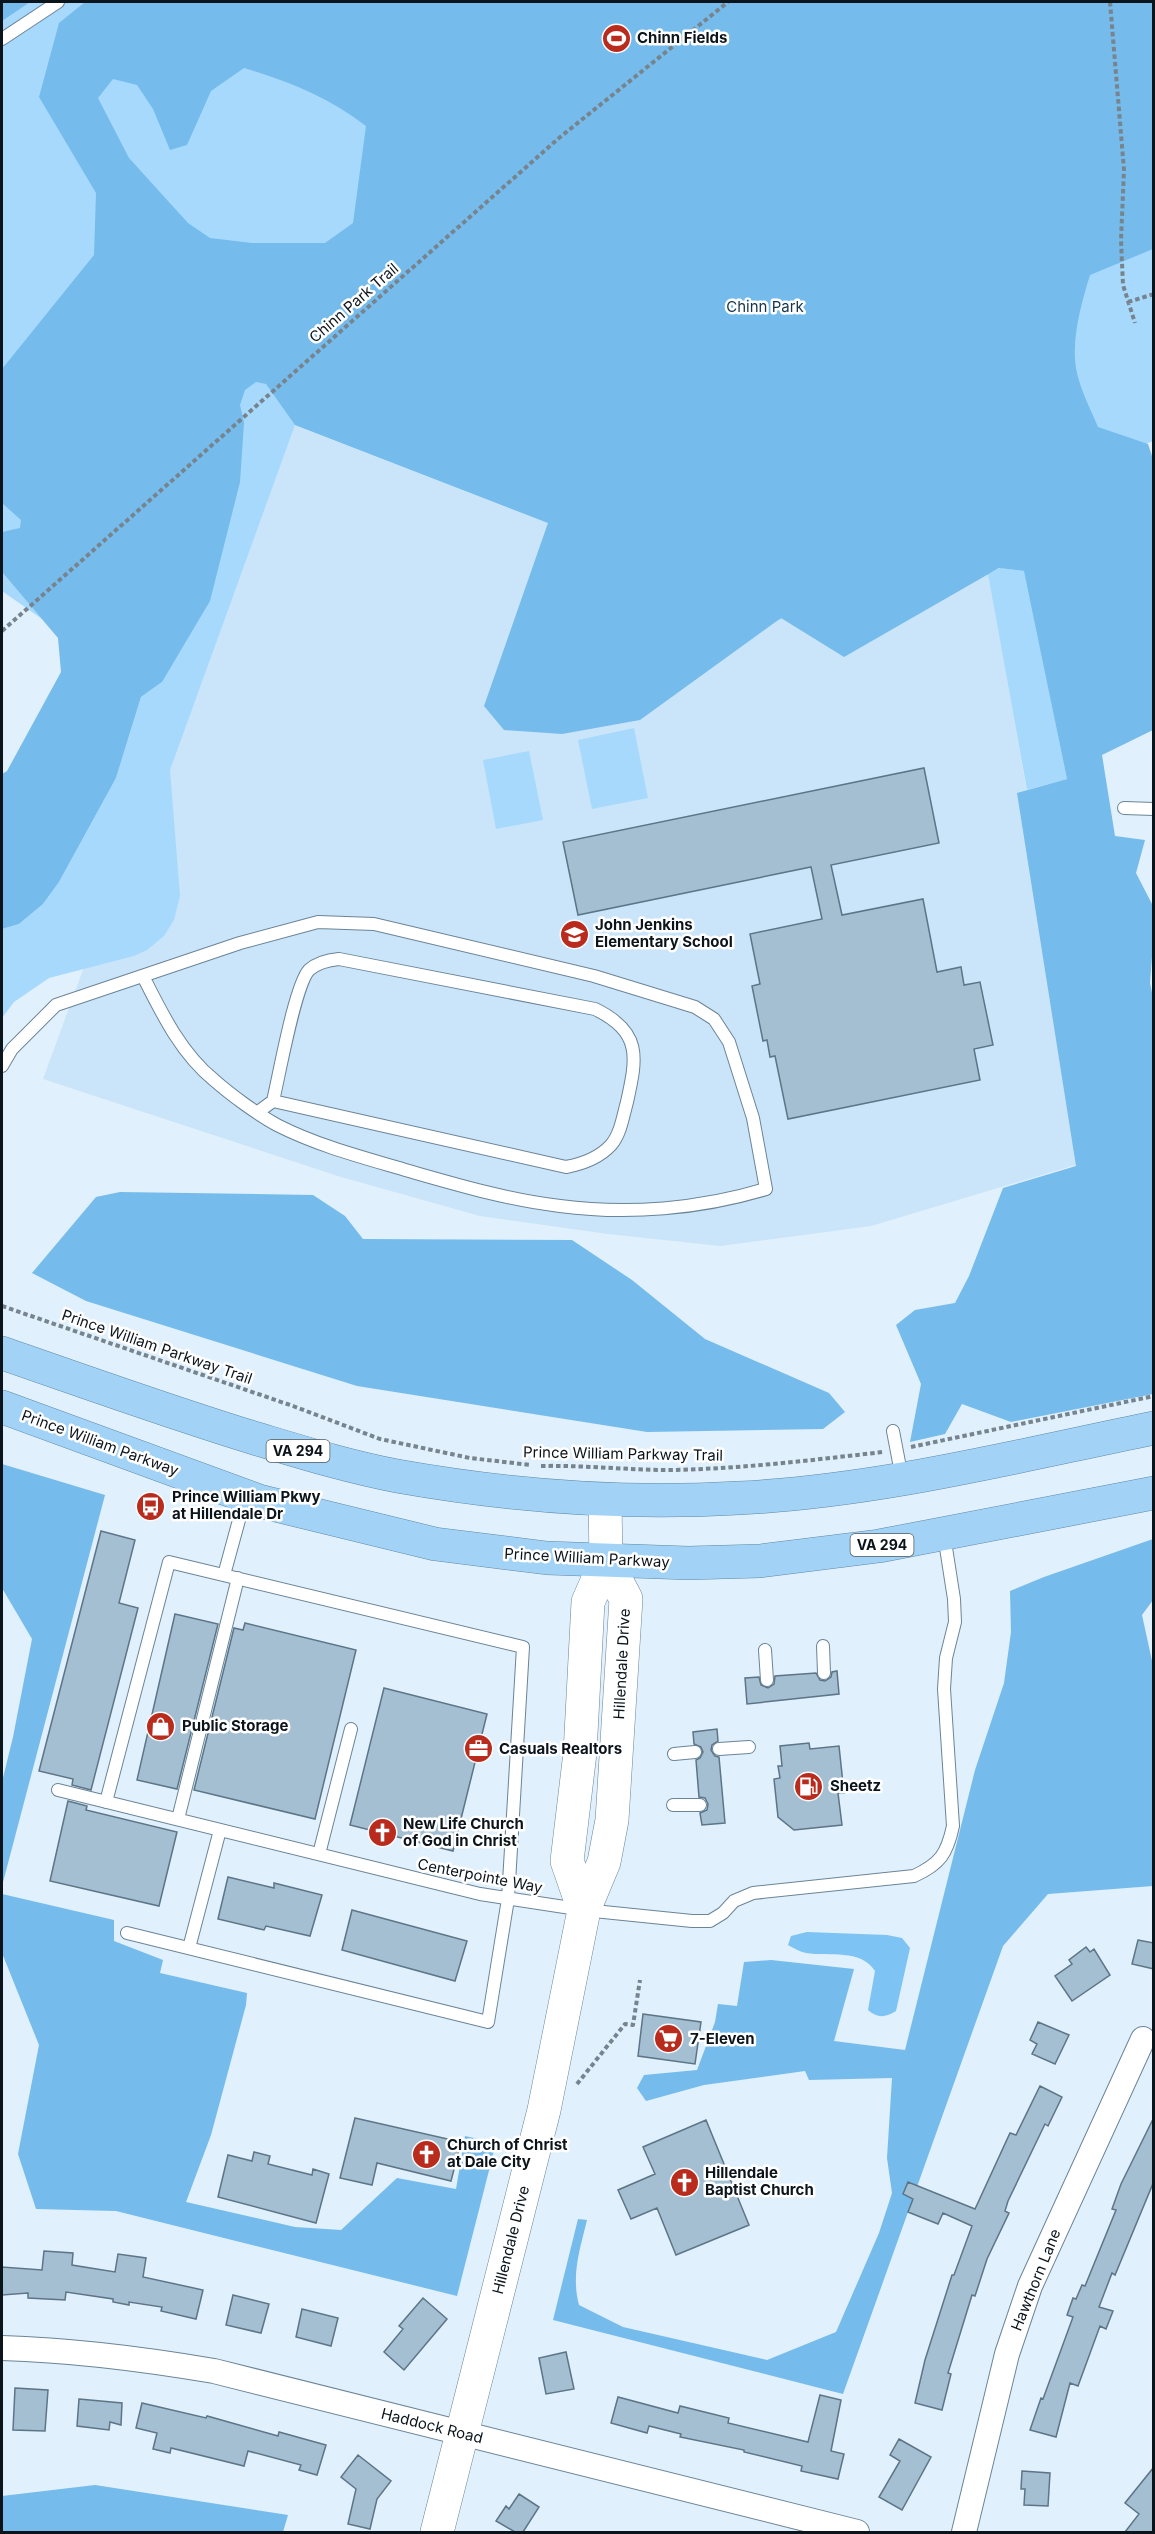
<svg xmlns="http://www.w3.org/2000/svg" width="1155" height="2534" font-family="Inter,sans-serif">
<style>
.built{fill:#cae5f9}
.green{fill:#a7d9fd}
.forest{fill:#75bbeb;fill-rule:evenodd}
.water{fill:#7dc3f3}
.building{fill:#a4bfd2;stroke:#5c7587;stroke-width:1.5}
.lines{fill:none;stroke-linecap:round;stroke-linejoin:round}
.service-casing{stroke:#6b8497;stroke-width:14}
.minor-casing{stroke:#6b8497;stroke-width:26}
.secondary-casing{stroke:#6b8497;stroke-width:34}
.trunk-casing{stroke:#5e89a8;stroke-width:34}
.path{stroke:#77848d;stroke-width:4;stroke-dasharray:4.5 3;stroke-linecap:butt}
.service{stroke:#fff;stroke-width:12}
.minor{stroke:#fff;stroke-width:24}
.secondary{stroke:#fff;stroke-width:33}
.trunk{stroke:#a2d3f6;stroke-width:33}
.labels{text-anchor:middle;stroke-width:5;stroke-linejoin:round;paint-order:stroke}
.shield{fill:#fff;stroke:#545a5f;stroke-width:1.5}
.shield-label{font-size:14px;font-weight:bold;fill:#0b141b}
.poi-label{font-size:15px;font-weight:bold;fill:#0b141b;stroke:#fff;text-anchor:start}
.street-label{font-size:15px;fill:#0b141b;stroke:#fff}
.park-label{font-size:15px;fill:#163449;stroke:#fff}
</style>
<rect width="100%" height="100%" fill="#e0f0fc"/>
<path class="built" d="M 284,421 L 548,523 L 488,696 L 987,566 L 1092,1160 L 871,1226 L 720,1246 L 608,1234 L 480,1216 L 341,1177 L 43,1079 Z"/>
<path class="green" d="M 2,2 L 1153,2 L 1153,441 L 1032,491 L 987,566 L 488,696 L 548,523 L 295,425 L 170,770 L 180,896 L 174,920 L 164,936 L 147,950 L 134,956 L 49,978 L 14,1002 L 2,1018 L 2,929 L 19,924 L 43,904 L 59,882 L 116,778 L 141,697 L 162,682 L 7,531 L 2,532 Z
M 1000,568 L 1025,571 L 1067,779 L 1027,790 L 988,574 Z
M 2,572 L 42,619 L 2,591 Z
M 634,728 L 648,798 L 592,809 L 578,740 Z
M 529,751 L 543,820 L 496,829 L 483,760 Z"/>
<path class="forest" d="M 2,2 L 30,2 L 2,21 Z
M 85,2 L 1153,2 L 1153,249 L 1090,275 C 1081,304 1070,343 1077,373 C 1081,391 1091,410 1098,427 L 1148,444 L 1153,459 L 1153,730 L 1102,755 L 1115,836 L 1145,840 L 1136,873 L 1153,906 L 1153,944 L 1150,983 L 1154,1002 L 1153,1394 L 1011,1422 L 962,1404 L 945,1434 L 910,1442 L 921,1384 L 896,1325 L 915,1310 L 955,1303 L 969,1276 L 1003,1188 L 1076,1166 L 1017,793 L 1067,779 L 1024,571 L 999,568 L 844,657 L 781,618 L 640,720 L 562,734 L 504,730 L 484,706 L 548,523 L 295,425 L 266,384 L 256,382 L 245,390 L 240,405 L 244,423 L 240,482 L 210,601 L 162,682 L 141,697 L 116,778 L 59,882 L 43,904 L 19,924 L 2,929 L 2,774 L 7,771 L 61,672 L 58,638 L 2,572 L 2,532 L 20,528 L 21,520 L 2,503 L 2,369 L 94,255 L 96,193 L 39,97 L 59,23 ZM 244,68 C 288,81 330,98 366,126 L 353,223 L 325,243 L 252,243 L 210,238 L 188,223 L 129,158 L 98,98 L 113,79 L 137,85 L 153,109 L 170,150 L 187,145 L 211,91 Z
M 120,1192 L 313,1195 L 345,1216 L 363,1239 L 572,1240 L 632,1280 L 705,1339 L 829,1393 L 845,1412 L 823,1429 L 647,1432 L 357,1386 L 86,1301 L 32,1273 L 96,1197 Z
M 2,1464 L 105,1495 L 2,1886 L 2,1782 L 13,1737 L 32,1639 L 2,1588 Z
M 1153,1539 L 1153,1600 L 1142,1615 L 1154,1670 L 1153,1886 L 1048,1894 L 1003,1946 L 843,2394 L 553,2320 L 578,2219 L 587,2220 C 580,2249 571,2275 579,2305 L 623,2327 L 767,2360 L 836,2332 L 879,2233 L 892,2193 L 887,2158 L 892,2078 L 809,2080 L 805,2071 L 704,2085 L 646,2101 L 637,2088 L 644,2075 L 697,2070 L 715,2022 L 718,2004 L 737,2006 L 744,1962 L 771,1960 L 854,1969 L 834,2041 L 905,2050 L 975,1770 L 1004,1683 L 1011,1632 L 1010,1591 L 1044,1577 Z
M 2,1894 L 114,1920 L 114,1941 L 163,1960 L 160,1973 L 247,1993 L 246,2005 L 211,2135 L 186,2202 L 295,2227 L 341,2230 L 397,2178 L 456,2189 L 465,2136 L 496,2143 L 457,2296 L 116,2211 L 36,2209 L 18,2154 L 39,2045 L 2,1953 Z
M 95,2485 L 288,2515 L 283,2532 L 2,2532 L 2,2496 Z"/>
<path class="water" d="M 807,1932 L 887,1935 L 902,1938 L 910,1948 L 896,2011 C 885,2018 877,2018 868,2010 L 875,1971 C 860,1948 830,1957 806,1953 C 800,1952 794,1948 788,1945 L 791,1936 Z"/>
<path class="building" d="M 924,768 L 939,843 L 831,865 L 842,915 L 923,899 L 937,972 L 961,967 L 964,985 L 980,982 L 993,1045 L 974,1049 L 980,1080 L 788,1119 L 775,1056 L 770,1057 L 767,1040 L 763,1041 L 752,986 L 760,984 L 750,934 L 822,919 L 811,867 L 578,915 L 563,842 Z
M 101,1531 L 135,1540 L 119,1603 L 138,1608 L 91,1790 L 72,1785 L 73,1779 L 39,1771 Z
M 175,1614 L 218,1624 L 177,1789 L 137,1780 Z
M 245,1623 L 356,1650 L 315,1819 L 194,1790 L 234,1628 L 243,1630 Z
M 837,1671 L 839,1694 L 747,1704 L 745,1678 L 759,1677 L 761,1685 L 768,1688 L 774,1684 L 775,1676 L 816,1673 L 820,1680 L 825,1681 L 831,1677 L 832,1672 Z
M 384,1688 L 487,1714 L 453,1851 L 350,1825 Z
M 717,1729 L 718,1741 L 712,1745 L 711,1750 L 715,1756 L 719,1757 L 725,1823 L 702,1825 L 700,1813 L 707,1810 L 708,1804 L 705,1798 L 699,1797 L 696,1760 L 700,1758 L 703,1752 L 701,1747 L 694,1744 L 693,1732 Z
M 809,1743 L 810,1749 L 839,1746 L 844,1793 L 838,1793 L 842,1825 L 794,1830 L 778,1817 L 774,1779 L 780,1778 L 778,1766 L 782,1766 L 780,1746 Z
M 68,1801 L 87,1806 L 86,1810 L 177,1832 L 159,1906 L 50,1881 Z
M 228,1877 L 274,1888 L 274,1883 L 322,1895 L 310,1936 L 266,1926 L 264,1930 L 218,1919 Z
M 352,1910 L 467,1941 L 455,1981 L 342,1950 Z
M 1138,1940 L 1154,1943 L 1154,1969 L 1132,1964 Z
M 1086,1947 L 1090,1952 L 1094,1949 L 1110,1975 L 1072,2001 L 1055,1976 L 1072,1964 L 1069,1960 Z
M 643,2014 L 701,2022 L 695,2064 L 638,2056 Z
M 1038,2022 L 1069,2035 L 1055,2064 L 1032,2054 L 1037,2044 L 1030,2040 Z
M 1040,2086 L 1062,2097 L 1048,2126 L 1045,2124 L 1008,2201 L 1005,2211 L 1009,2213 L 987,2259 L 975,2296 L 972,2295 L 948,2373 L 951,2374 L 942,2410 L 915,2403 L 925,2360 L 952,2275 L 954,2275 L 972,2226 L 943,2213 L 938,2224 L 908,2212 L 913,2199 L 903,2194 L 908,2182 L 975,2209 L 1010,2133 L 1016,2135 Z
M 1154,2117 L 1154,2181 L 1115,2275 L 1112,2273 L 1099,2307 L 1113,2311 L 1106,2329 L 1100,2326 L 1078,2386 L 1070,2383 L 1056,2437 L 1030,2430 L 1041,2398 L 1043,2399 L 1073,2317 L 1067,2315 L 1073,2298 L 1076,2299 L 1082,2285 L 1085,2286 L 1116,2210 L 1112,2209 L 1121,2184 Z
M 355,2118 L 461,2142 L 451,2181 L 377,2163 L 372,2185 L 340,2178 Z
M 706,2120 L 749,2225 L 676,2255 L 657,2208 L 631,2219 L 618,2190 L 655,2174 L 643,2147 Z
M 254,2152 L 270,2156 L 268,2164 L 312,2175 L 313,2169 L 329,2174 L 316,2223 L 218,2197 L 228,2155 L 252,2161 Z
M 44,2251 L 73,2253 L 72,2265 L 115,2272 L 118,2254 L 146,2258 L 143,2277 L 203,2290 L 196,2319 L 161,2311 L 162,2307 L 129,2302 L 129,2305 L 113,2302 L 113,2299 L 66,2292 L 65,2300 L 28,2298 L 28,2293 L 2,2295 L 2,2267 L 42,2270 Z
M 233,2295 L 269,2304 L 261,2333 L 226,2325 Z
M 423,2298 L 447,2319 L 404,2370 L 384,2352 L 403,2329 L 399,2326 Z
M 302,2309 L 338,2318 L 331,2346 L 296,2337 Z
M 566,2352 L 574,2389 L 546,2394 L 539,2358 Z
M 15,2388 L 48,2390 L 45,2431 L 13,2430 Z
M 820,2395 L 841,2400 L 831,2451 L 844,2454 L 838,2479 L 801,2471 L 802,2466 L 744,2452 L 744,2450 L 680,2437 L 681,2434 L 649,2426 L 647,2433 L 611,2423 L 618,2397 L 678,2413 L 680,2406 L 729,2418 L 728,2423 L 808,2442 Z
M 79,2399 L 122,2403 L 121,2425 L 110,2422 L 109,2430 L 77,2426 Z
M 142,2403 L 206,2418 L 207,2416 L 278,2436 L 279,2432 L 326,2445 L 317,2475 L 299,2470 L 301,2465 L 248,2451 L 244,2466 L 171,2448 L 170,2453 L 153,2449 L 157,2433 L 136,2428 Z
M 899,2439 L 931,2457 L 902,2510 L 879,2497 L 900,2461 L 890,2455 Z
M 358,2455 L 391,2481 L 377,2499 L 370,2529 L 348,2524 L 356,2489 L 341,2477 Z
M 1154,2467 L 1154,2532 L 1125,2532 L 1139,2514 L 1125,2503 Z
M 1022,2471 L 1050,2473 L 1048,2506 L 1024,2505 L 1025,2489 L 1021,2489 Z
M 519,2494 L 539,2507 L 523,2532 L 515,2532 L 496,2521 L 506,2506 L 509,2509 Z"/>
<g class="lines">
<defs>
<path id="service" d="M 2,39 L 58,2
M 1124,808 L 1154,809
M 2,1066 L 12,1049 L 56,1005 L 240,943 L 318,922 L 374,924 L 594,976 L 695,1007 L 714,1019 L 729,1042 L 753,1118 L 766,1189 C 700,1209 628,1215 560,1206 C 509,1200 458,1185 409,1171 C 365,1158 318,1146 277,1125 C 257,1114 231,1095 214,1080 C 181,1053 162,1014 143,976
M 258,1112 L 273,1101 C 279,1076 295,985 309,970 C 318,962 328,960 339,959 L 595,1009 C 642,1032 637,1057 627,1102 C 623,1116 621,1133 611,1145 C 599,1158 582,1164 566,1167 L 273,1101
M 893,1431 L 902,1478
M 224,1575 L 245,1498
M 823,1646 L 824,1673
M 765,1650 L 767,1680
M 719,1749 L 749,1747
M 674,1754 L 695,1752
M 58,1790 L 480,1894 L 584,1910 L 692,1921 L 710,1921 L 723,1913 L 734,1901 L 753,1893 L 914,1876 C 940,1864 947,1854 953,1826 L 944,1689 L 946,1658 L 955,1622 L 954,1599 L 944,1535
M 106,1802 L 169,1562 L 523,1647 L 508,1899 L 488,2022 L 127,1933
M 673,1805 L 700,1805
M 178,1819 L 238,1578
M 319,1854 L 351,1729
M 189,1948 L 220,1830"/>
<path id="minor" d="M 2,2348 C 73,2350 143,2359 214,2371 L 857,2532
M 964,2532 L 1007,2354 L 1030,2286 L 1143,2039"/>
<path id="secondary" d="M 584,1910 L 567,1861 L 580,1753 L 588,1602 L 606,1561 L 605,1500
M 437,2532 L 544,2110 L 584,1910 L 604,1862 L 612,1820 L 626,1599 L 606,1561"/>
<path id="trunk" d="M 2,1353 C 86,1382 169,1412 254,1438 C 301,1452 349,1467 397,1476 C 510,1496 625,1505 739,1498 C 880,1491 1016,1456 1154,1428
M 2,1407 L 259,1501 L 435,1544 L 547,1558 L 688,1563 L 760,1561 L 879,1546 L 1154,1493"/>
</defs>
<use href="#service" class="service-casing"/>
<use href="#minor" class="minor-casing"/>
<use href="#secondary" class="secondary-casing"/>
<use href="#trunk" class="trunk-casing"/>
<path class="path" d="M 1110,2 L 1124,170 L 1121,240 L 1123,285 L 1135,323
M 1128,302 L 1154,294
M 2,631 L 559,138 L 728,2
M 2,1306 L 293,1406 L 380,1439 L 470,1458 L 531,1465
M 911,1447 L 1154,1396
M 541,1466 C 584,1465 626,1470 669,1470 C 741,1469 812,1460 883,1452
M 577,2084 L 625,2024 L 633,2025 L 640,1980"/>
<use href="#service" class="service"/>
<use href="#minor" class="minor"/>
<use href="#secondary" class="secondary"/>
<use href="#trunk" class="trunk"/>
</g>
<defs>
<symbol id="stadium-disc" viewBox="-11 -11 22 22"><circle r="9.5" fill="#b82b1d" stroke="#fff"/><path d="M0-5a6.5 5 0 1 0 0 10a6.5 5 0 1 0 0-10ZM-3.5-1.8h7v3.6h-7Z" fill="#fff"/></symbol>
<symbol id="school-disc" viewBox="-11 -11 22 22"><circle r="9.5" fill="#b82b1d" stroke="#fff"/><path d="M0-5L7-2L0 1L-7-2ZM-4 1L0 2.5L4 1V4Q0 6-4 4Z" fill="#fff"/></symbol>
<symbol id="bus-disc" viewBox="-11 -11 22 22"><circle r="9.5" fill="#b82b1d" stroke="#fff"/><path d="M-5-6H5V4H4V6H2V4H-2V6H-4V4H-5ZM-3.5-4V0h7V-4ZM-3.5 1.2v1.5H-2V1.2ZM2 1.2v1.5H3.5V1.2Z" fill="#fff"/></symbol>
<symbol id="shop-disc" viewBox="-11 -11 22 22"><circle r="9.5" fill="#b82b1d" stroke="#fff"/><path d="M-5-2.5h2.3a2.7 3.5 0 0 1 5.4 0H5L5.5 6h-11ZM-1.5-2.5h3a1.5 2.3 0 0 0-3 0Z" fill="#fff"/></symbol>
<symbol id="office-disc" viewBox="-11 -11 22 22"><circle r="9.5" fill="#b82b1d" stroke="#fff"/><path d="M-6-3h4V-5.5h4V-3h4V5H-6ZM-1-4.5V-3h2v-1.5ZM-6 0V1H6V0Z" fill="#fff"/></symbol>
<symbol id="fuel-disc" viewBox="-11 -11 22 22"><circle r="9.5" fill="#b82b1d" stroke="#fff"/><path d="M-5.5-6h7V0h2V4h1.3V-2.5L3-4.5l.8-.8L6-3V5H2.5V1h-1V6h-7ZM-4.2-4.7v3.2H.2V-4.7Z" fill="#fff"/></symbol>
<symbol id="church-disc" viewBox="-11 -11 22 22"><circle r="9.5" fill="#b82b1d" stroke="#fff"/><path d="M-1.2-6h2.4v3.5h3.3v2.4h-3.3V6h-2.4V-.1h-3.3v-2.4h3.3Z" fill="#fff"/></symbol>
<symbol id="supermarket-disc" viewBox="-11 -11 22 22"><circle r="9.5" fill="#b82b1d" stroke="#fff"/><path d="M-6-5.5h2.5l.6 2H6L4.5 2H-2.5L-4.4-4H-6ZM-1.5 3.2a1.3 1.3 0 1 0 .1 0ZM3 3.2a1.3 1.3 0 1 0 .1 0Z" fill="#fff"/></symbol>
</defs>
<g fill-rule="evenodd">
<use href="#stadium-disc" x="600" y="22" width="33" height="33"/>
<use href="#school-disc" x="558" y="918" width="33" height="33"/>
<use href="#bus-disc" x="134" y="1490" width="33" height="33"/>
<use href="#shop-disc" x="144" y="1710" width="33" height="33"/>
<use href="#office-disc" x="462" y="1732" width="33" height="33"/>
<use href="#fuel-disc" x="792" y="1770" width="33" height="33"/>
<use href="#church-disc" x="366" y="1816" width="33" height="33"/>
<use href="#supermarket-disc" x="652" y="2022" width="33" height="33"/>
<use href="#church-disc" x="410" y="2138" width="33" height="33"/>
<use href="#church-disc" x="668" y="2166" width="33" height="33"/>
</g>
<g class="labels">
<g class="shield">
<rect x="266.5" y="1440" width="63" height="22" rx="4.5"/>
<rect x="850.5" y="1534" width="63" height="22" rx="4.5"/>
</g>
<g class="shield-label">
<text x="298" y="1456">VA 294</text>
<text x="882" y="1550">VA 294</text>
</g>
<g class="poi-label">
<text x="637" y="43">Chinn Fields</text>
<text x="595" y="930">John Jenkins<tspan x="595" dy="17">Elementary School</tspan></text>
<text x="172" y="1502">Prince William Pkwy<tspan x="172" dy="17">at Hillendale Dr</tspan></text>
<text x="182" y="1731">Public Storage</text>
<text x="499" y="1754">Casuals Realtors</text>
<text x="830" y="1791">Sheetz</text>
<text x="403" y="1829">New Life Church<tspan x="403" dy="17">of God in Christ</tspan></text>
<text x="690" y="2044">7-Eleven</text>
<text x="447" y="2150">Church of Christ<tspan x="447" dy="17">at Dale City</tspan></text>
<text x="705" y="2178">Hillendale<tspan x="705" dy="17">Baptist Church</tspan></text>
</g>
<g class="street-label">
<text transform="translate(354 303) rotate(-41)" y="5">Chinn Park Trail</text>
<text transform="translate(157 1347) rotate(19)" y="5">Prince William Parkway Trail</text>
<text transform="translate(100 1443) rotate(20)" y="5">Prince William Parkway</text>
<text transform="translate(623 1454) rotate(1)" y="5">Prince William Parkway Trail</text>
<text transform="translate(587 1558) rotate(3)" y="5">Prince William Parkway</text>
<text transform="translate(622 1664) rotate(-87)" y="5">Hillendale Drive</text>
<text transform="translate(480 1876) rotate(11)" y="5">Centerpointe Way</text>
<text transform="translate(511 2240) rotate(-76)" y="5">Hillendale Drive</text>
<text transform="translate(1036 2280) rotate(-68)" y="5">Hawthorn Lane</text>
<text transform="translate(432 2426) rotate(14)" y="5">Haddock Road</text>
</g>
<g class="park-label">
<text x="765" y="312">Chinn Park</text>
</g>
</g>
<rect width="1155" height="2534" fill="none" stroke="#0b141b" stroke-width="6"/>
</svg>
